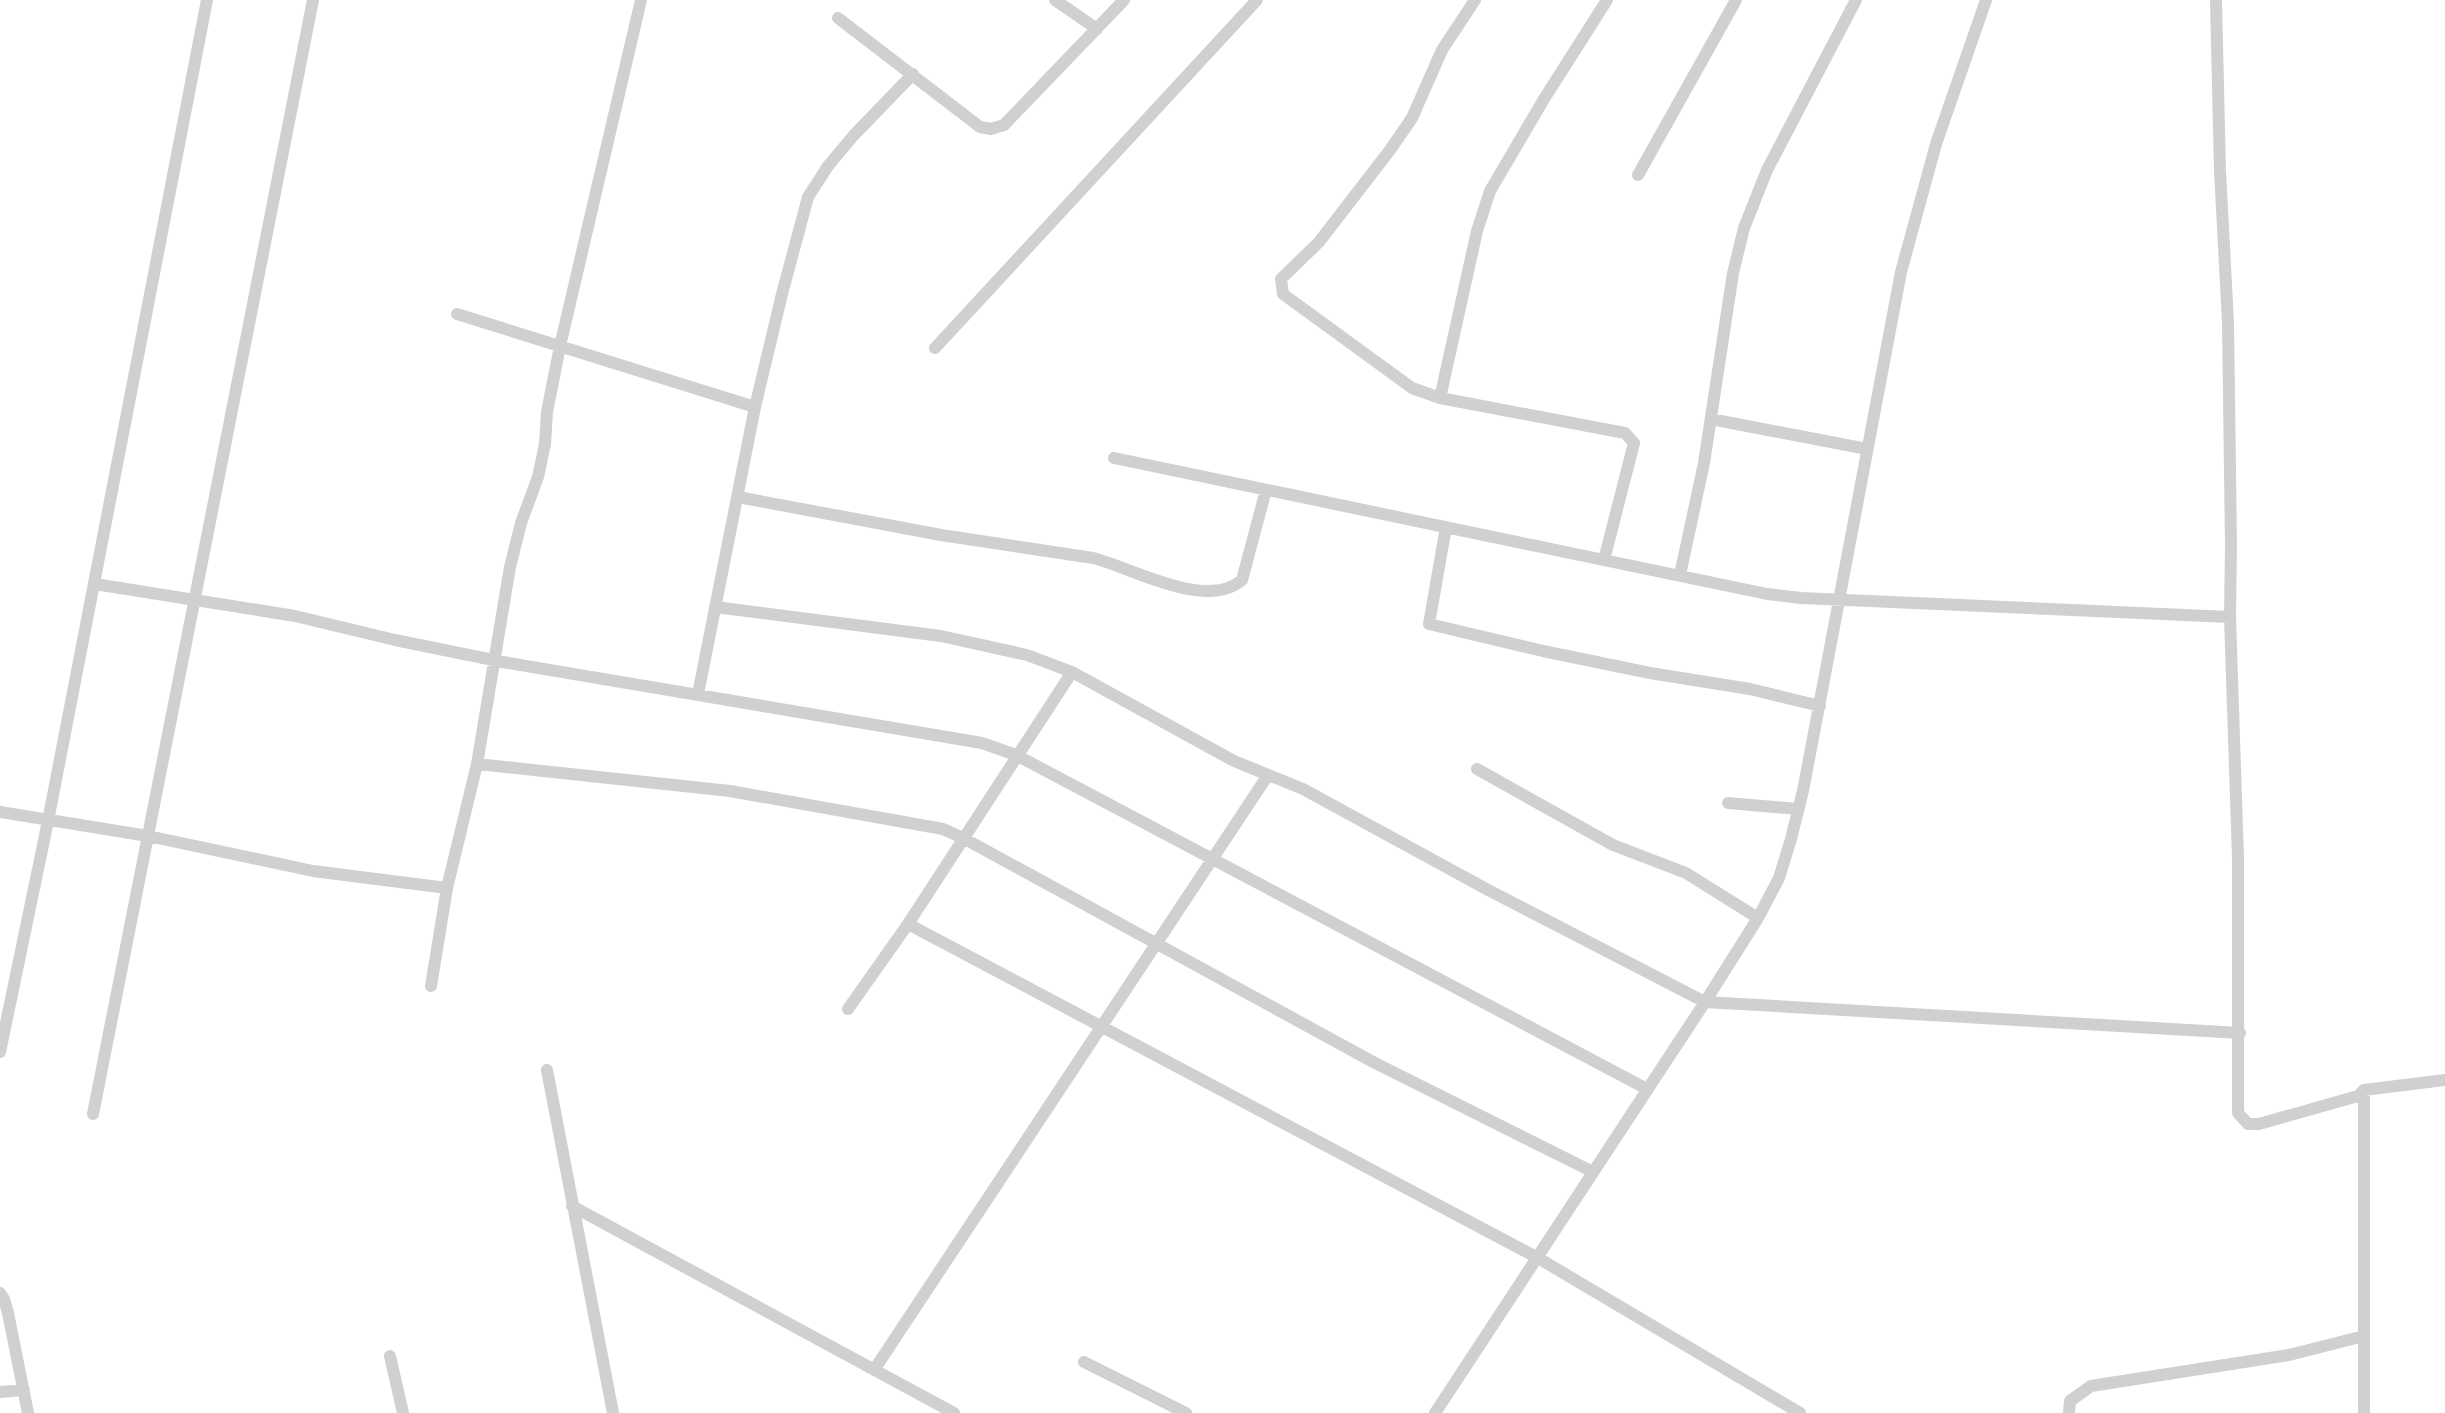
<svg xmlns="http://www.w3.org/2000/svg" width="2445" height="1413" font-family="Cabin,sans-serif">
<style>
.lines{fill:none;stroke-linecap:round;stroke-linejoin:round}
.minor{stroke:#d0d0d0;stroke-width:12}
</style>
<rect width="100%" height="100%" fill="#fff"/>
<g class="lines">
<path class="minor" d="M 1055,0 L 1097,29
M 1475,0 L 1442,50 L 1412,118 L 1390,150 L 1319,242 L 1281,279 L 1283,294 L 1412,388 L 1440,398 L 1625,433 L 1634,443 L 1604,560
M 2216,0 L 2220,171 L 2228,322 L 2231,545 L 2230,617 L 2238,858 L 2238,1113 L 2248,1124 L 2259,1124 L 2358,1096 L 2364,1090 L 2445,1080
M 838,18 L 980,127 L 991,129 L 1004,125 L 1124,0
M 1638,175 L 1736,0
M 457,314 L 755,407
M 935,348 L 1257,0
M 1440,398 L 1477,231 L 1490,191 L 1544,99 L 1607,0
M 1711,419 L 1867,449
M 1114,458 L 1767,594 L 1801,598 L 2230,617
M 738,497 L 941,535 L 1093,558 C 1133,568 1206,611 1242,580 L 1266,490
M 1446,527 L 1429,624 L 1543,651 L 1650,673 L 1750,689 L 1820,706
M 1680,575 L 1704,463 L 1733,273 L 1744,228 L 1767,170 L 1856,0
M 95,584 L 295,616 L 395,640 L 508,663 L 982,743 L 1016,755 L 1647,1089
M 715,607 L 941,636 L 1027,655 L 1072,672 L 1234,761 L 1303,789 L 1490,891 L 1705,1002 L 2240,1033
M 698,694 L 755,407 L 782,294 L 808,197 L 828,166 L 854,135 L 913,74
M 477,764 L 730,791 L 943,829 L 963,838 L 1375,1063 L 1593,1172
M 1477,769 L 1613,845 L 1686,873 L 1758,918
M 1728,803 L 1798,809
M 0,812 L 148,836 L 313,871 L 447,888
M 908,924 L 1538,1258 L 1800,1413
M 431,986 L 447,888 L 477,764 L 510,567 L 521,523 L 538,477 L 545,444 L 547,412 L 560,346 L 641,0
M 848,1009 L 908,924 L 1072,672
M 0,1052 L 48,821 L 207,0
M 547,1070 L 613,1413
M 93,1114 L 313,0
M 572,1206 L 954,1413
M 0,1293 L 4,1299 L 8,1313 L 28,1413
M 390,1356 L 403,1413
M 1084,1362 L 1186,1413
M 874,1370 L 1268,775
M 0,1392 L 24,1390
M 1435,1413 L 1705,1002 L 1758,918 L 1779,878 L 1791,839 L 1803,791 L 1901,272 L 1936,144 L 1986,0
M 2069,1413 L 2070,1401 L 2091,1386 L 2289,1355 L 2364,1336
M 2364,1413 L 2364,1090"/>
</g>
</svg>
